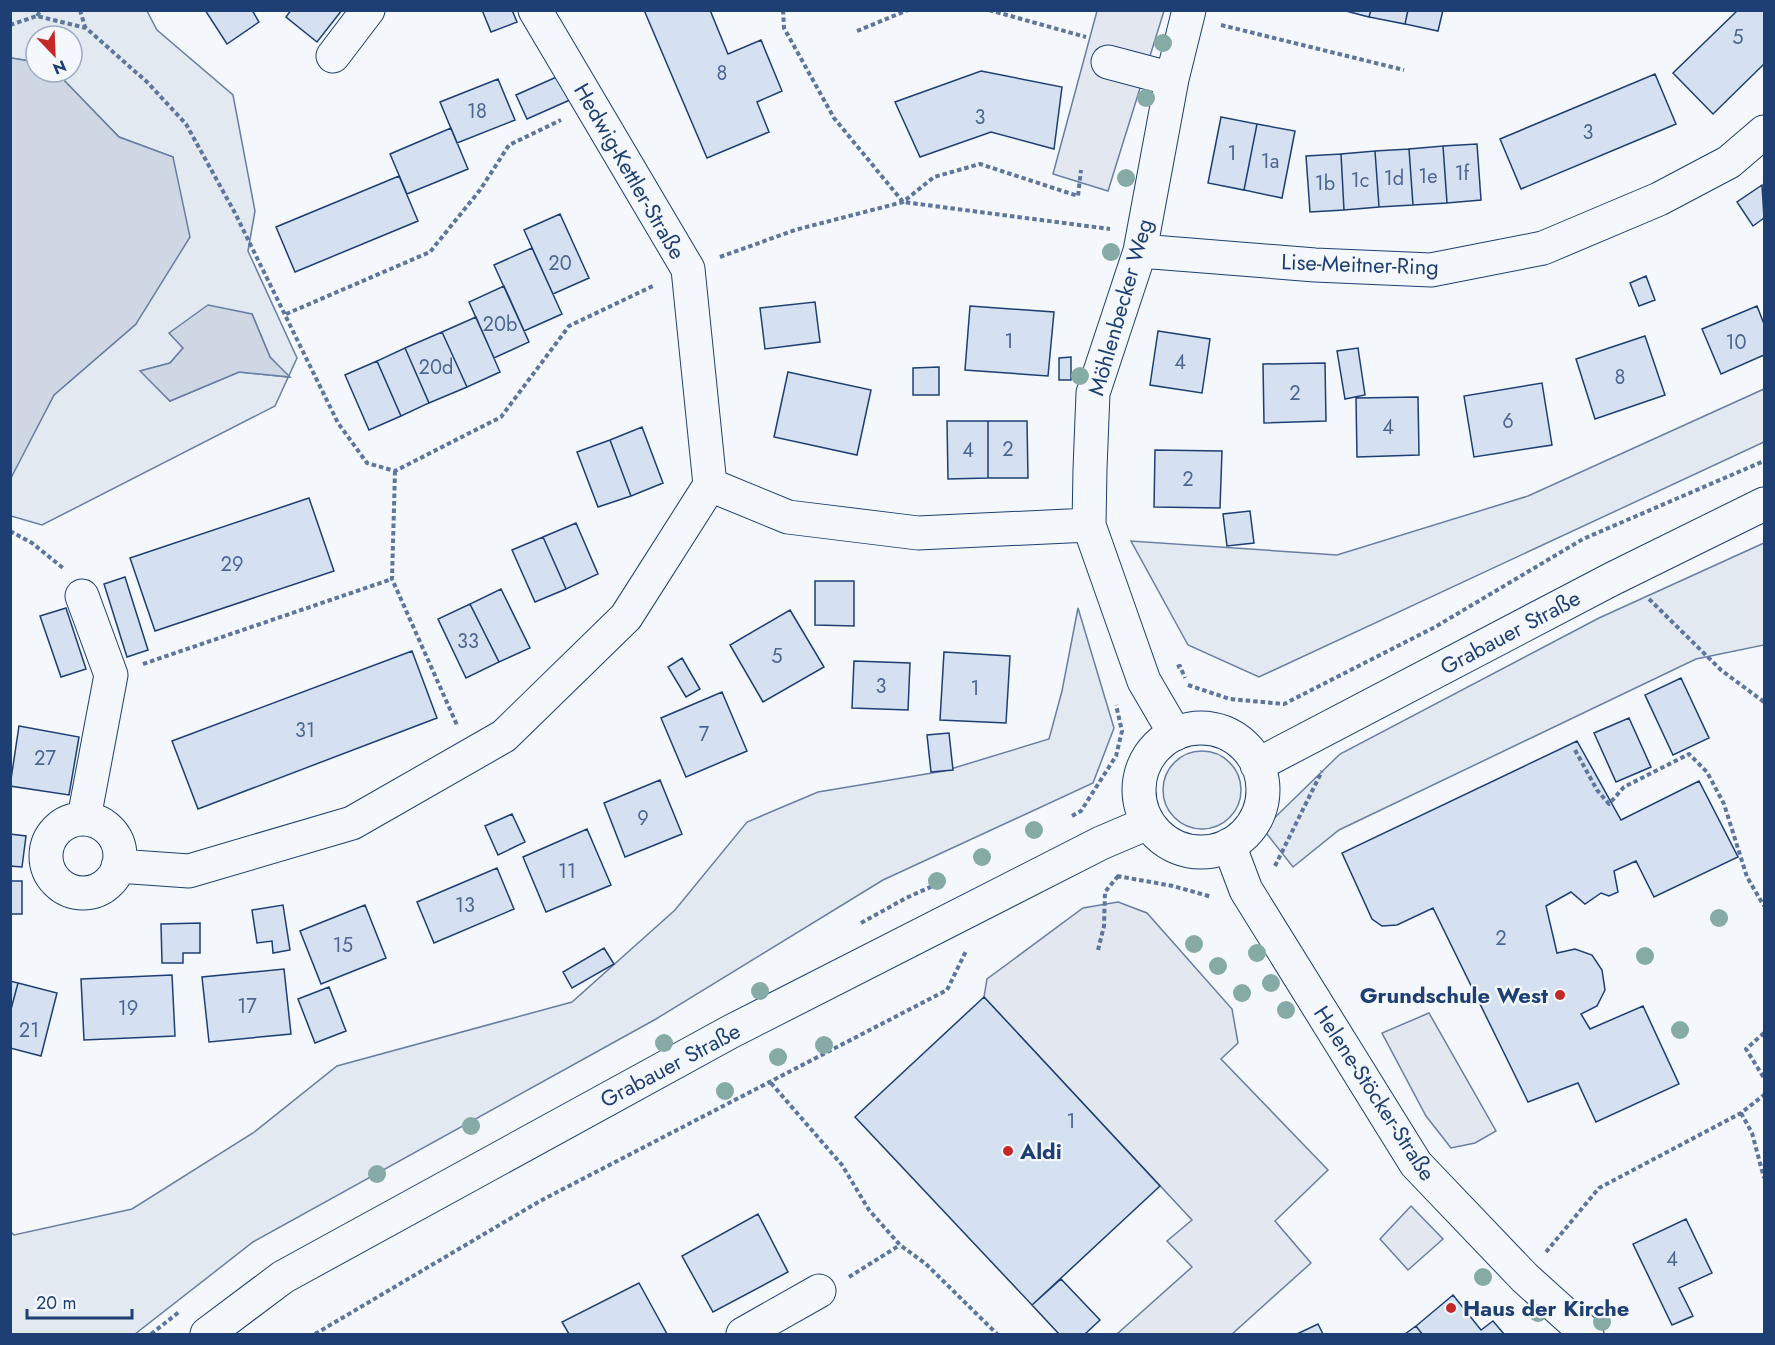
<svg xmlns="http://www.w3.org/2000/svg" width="1775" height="1345" font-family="Jost,sans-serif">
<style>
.green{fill:#e3e9f0;stroke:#687fa3;stroke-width:1.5;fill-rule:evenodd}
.parking{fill:#e3e8f0;stroke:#687fa3;stroke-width:1.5}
.water{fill:#cfd7e4;stroke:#687fa3;stroke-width:1.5}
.building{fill:#d5e0f0;stroke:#1d3f73;stroke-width:1.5}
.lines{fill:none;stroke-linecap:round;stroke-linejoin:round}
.minor-casing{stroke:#1d3f73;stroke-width:35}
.major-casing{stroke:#1d3f73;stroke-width:35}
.path{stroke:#5e769c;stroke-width:4;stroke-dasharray:4.5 3;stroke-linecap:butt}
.minor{stroke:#f4f7fb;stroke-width:33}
.major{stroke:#f4f7fb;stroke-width:33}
.tree{fill:#86aba6}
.poi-dot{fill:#c62828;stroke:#f4f7fb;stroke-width:2}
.labels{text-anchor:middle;stroke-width:4.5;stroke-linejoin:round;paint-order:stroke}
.number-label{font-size:20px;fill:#4b6792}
.street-label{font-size:22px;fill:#1d3f73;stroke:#f4f7fb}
.poi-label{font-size:22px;font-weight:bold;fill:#1d3f73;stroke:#f4f7fb;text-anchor:start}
</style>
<rect width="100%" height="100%" fill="#f4f7fb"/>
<path class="green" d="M 11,11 L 147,11 L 157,30 L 233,95 L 255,211 L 248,251 L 297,358 L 275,406 L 42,525 L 11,516 L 10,478 L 54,395 L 136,324 L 173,157 L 119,137 L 56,72 L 72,72 L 72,36 L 36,36 L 36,62 L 11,58 ZM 252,314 L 270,357 L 288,377 L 239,372 L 170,401 L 141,371 L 170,363 L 183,348 L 170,333 Z
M 1764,389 L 1764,442 L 1259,677 L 1188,645 L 1131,541 L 1337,555 L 1528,496 Z
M 1764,543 L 1764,645 L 1696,659 L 1339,830 L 1293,867 L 1263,829 L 1340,754 L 1599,618 Z
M 1078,608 L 1114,728 L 1093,783 L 883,880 L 656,1019 L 253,1242 L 135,1334 L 11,1334 L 10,1231 L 14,1235 L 132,1209 L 253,1133 L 337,1066 L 572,1002 L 675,910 L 747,822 L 818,792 L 944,771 L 1049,739 L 1062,691 Z
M1163 790a39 39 0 1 1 78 0a39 39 0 1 1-78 0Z"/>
<path class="parking" d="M 1097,11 L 1164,11 L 1108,191 L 1053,174 Z
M 1118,902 L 1147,913 L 1232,1009 L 1238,1043 L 1221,1059 L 1328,1170 L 1275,1221 L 1311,1263 L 1232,1334 L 1117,1334 L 1192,1267 L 1167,1241 L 1192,1220 L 984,997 L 987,979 L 1083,908 Z
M 1429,1013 L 1496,1131 L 1475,1143 L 1451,1148 L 1426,1116 L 1382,1033 Z
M 1411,1206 L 1443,1239 L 1408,1270 L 1380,1239 Z"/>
<path class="water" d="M 11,58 L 36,62 L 36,72 L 56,72 L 119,137 L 173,157 L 190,237 L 136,324 L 54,395 L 11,478 Z
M 208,305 L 252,314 L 270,357 L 290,377 L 239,372 L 170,401 L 140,371 L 170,363 L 183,348 L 169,333 Z"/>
<path class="building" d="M 205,10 L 252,10 L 259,22 L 227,44 Z
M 291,10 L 342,10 L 317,42 L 286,17 Z
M 482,10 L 512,10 L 517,22 L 491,32 Z
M 644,10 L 710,10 L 728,54 L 761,40 L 782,91 L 757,102 L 769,132 L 707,158 Z
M 1342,10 L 1371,10 L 1369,17 Z
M 1371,10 L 1408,10 L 1405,24 L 1369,17 Z
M 1408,10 L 1443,10 L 1438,31 L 1405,24 Z
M 1738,10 L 1764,10 L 1764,64 L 1713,114 L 1673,73 Z
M 981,71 L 1062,87 L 1054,149 L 991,132 L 920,157 L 895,102 Z
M 1655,74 L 1676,124 L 1521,189 L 1500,139 Z
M 561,75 L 572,99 L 527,119 L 516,95 Z
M 498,79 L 515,120 L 457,143 L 440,102 Z
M 1221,117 L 1257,124 L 1244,190 L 1208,183 Z
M 1257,124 L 1295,131 L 1282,198 L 1244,190 Z
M 451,128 L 468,169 L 407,194 L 390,154 Z
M 1477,144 L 1481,200 L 1447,203 L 1443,146 Z
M 1443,146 L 1447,203 L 1413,205 L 1409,149 Z
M 1409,149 L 1413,205 L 1379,207 L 1375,151 Z
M 1375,151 L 1379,207 L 1344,210 L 1341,154 Z
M 1341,154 L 1344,210 L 1310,212 L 1306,156 Z
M 399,176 L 418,221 L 295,272 L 276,227 Z
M 1762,185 L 1764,218 L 1753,226 L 1737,202 Z
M 560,214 L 589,278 L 553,294 L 524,230 Z
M 532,248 L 562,314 L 524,331 L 494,265 Z
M 1646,276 L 1655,300 L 1639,306 L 1630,283 Z
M 504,286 L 529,342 L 494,358 L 469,302 Z
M 815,302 L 820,342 L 765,349 L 760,308 Z
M 970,306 L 1054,312 L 1048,376 L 965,370 Z
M 1757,306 L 1764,324 L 1764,355 L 1721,374 L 1702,329 Z
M 476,317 L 500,372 L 467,387 L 442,332 Z
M 1158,331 L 1210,339 L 1202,393 L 1150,385 Z
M 442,332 L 467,387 L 429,403 L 405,348 Z
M 1645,336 L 1665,395 L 1595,419 L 1576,359 Z
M 405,348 L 429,403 L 401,416 L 377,361 Z
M 1358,348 L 1365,395 L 1345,399 L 1337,351 Z
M 1071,357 L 1071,380 L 1059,380 L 1059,358 Z
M 377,361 L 401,416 L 369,430 L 345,375 Z
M 1325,363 L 1326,421 L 1264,423 L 1263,364 Z
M 939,367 L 939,395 L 913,395 L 913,368 Z
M 788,372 L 871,390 L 857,455 L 774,437 Z
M 1542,383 L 1552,445 L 1474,457 L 1464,396 Z
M 1418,397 L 1419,455 L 1357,457 L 1356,398 Z
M 947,421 L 988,421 L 988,478 L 948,479 Z
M 988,421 L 1027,421 L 1028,478 L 988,478 Z
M 642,427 L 663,483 L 631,496 L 610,440 Z
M 610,440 L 631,496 L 598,507 L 577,452 Z
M 1155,450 L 1222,451 L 1220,508 L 1154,507 Z
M 309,498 L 334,571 L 155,631 L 130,558 Z
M 1250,511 L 1254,543 L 1227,546 L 1223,514 Z
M 576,523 L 598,574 L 566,589 L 543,537 Z
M 543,537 L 566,589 L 535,602 L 512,550 Z
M 125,577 L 148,650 L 127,657 L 104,584 Z
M 815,581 L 854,581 L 854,626 L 815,625 Z
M 501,589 L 530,648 L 499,662 L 470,604 Z
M 470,604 L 499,662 L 466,678 L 438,619 Z
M 66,608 L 86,669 L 61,677 L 40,616 Z
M 790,610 L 824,667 L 763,702 L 730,645 Z
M 412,651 L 437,718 L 198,809 L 172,741 Z
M 944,652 L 1010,656 L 1006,723 L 940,720 Z
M 682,658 L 700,689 L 686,697 L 668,667 Z
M 854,661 L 910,663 L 908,710 L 852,708 Z
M 1681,678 L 1709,738 L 1673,755 L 1645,695 Z
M 722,692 L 747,751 L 686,777 L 661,718 Z
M 1629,718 L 1651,767 L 1616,782 L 1594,733 Z
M 19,726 L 79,737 L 69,795 L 10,786 Z
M 949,733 L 953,770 L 931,772 L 927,735 Z
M 1577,741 L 1621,820 L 1699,781 L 1738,857 L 1654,897 L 1636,861 L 1614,871 L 1618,892 L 1609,896 L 1601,893 L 1585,904 L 1571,892 L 1546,906 L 1557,953 L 1575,949 L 1592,955 L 1602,970 L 1605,990 L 1597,1006 L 1581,1014 L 1590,1029 L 1643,1006 L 1679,1084 L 1596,1122 L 1578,1083 L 1528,1102 L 1433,908 L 1397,925 L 1382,926 L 1372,919 L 1342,853 Z
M 660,780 L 682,834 L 625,857 L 604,803 Z
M 512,814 L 525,842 L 498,855 L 485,826 Z
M 587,829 L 611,885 L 546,912 L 523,857 Z
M 10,834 L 26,836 L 22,867 L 10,866 Z
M 497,868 L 514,909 L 434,943 L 417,902 Z
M 10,881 L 22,881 L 22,914 L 10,914 Z
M 283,905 L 290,950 L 273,953 L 272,941 L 257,943 L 252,910 Z
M 365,905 L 386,958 L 321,984 L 300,931 Z
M 200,923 L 200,953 L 183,953 L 183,963 L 162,963 L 161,924 Z
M 604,948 L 614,964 L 572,988 L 563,972 Z
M 284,969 L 291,1034 L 209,1042 L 202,977 Z
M 172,975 L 175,1036 L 84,1040 L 81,979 Z
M 10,981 L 18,983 L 10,1013 Z
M 18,983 L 57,993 L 41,1056 L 10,1048 L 10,1013 Z
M 329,987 L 346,1031 L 315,1043 L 298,999 Z
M 984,997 L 1160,1186 L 1032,1305 L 855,1117 Z
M 758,1214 L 788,1272 L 713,1312 L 682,1256 Z
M 1686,1219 L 1712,1273 L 1679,1288 L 1693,1316 L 1672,1325 L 1633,1244 Z
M 1061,1279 L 1100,1320 L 1085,1334 L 1059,1334 L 1032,1305 Z
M 639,1283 L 667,1334 L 569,1334 L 562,1322 Z
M 1453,1295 L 1481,1330 L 1493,1321 L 1504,1334 L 1422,1334 L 1416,1326 Z
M 1318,1324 L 1323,1334 L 1297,1334 Z
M 1416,1326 L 1422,1334 L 1405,1334 Z"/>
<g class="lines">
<defs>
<path id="minor" d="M 333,56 L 368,10
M 1108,62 L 1172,79
M 1140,251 L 1315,265 L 1431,270 L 1543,248 L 1659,199 L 1729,162 L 1764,132
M 710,485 L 788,517 L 918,533 L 1089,525
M 82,596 L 111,675 L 84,818
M 1175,734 L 1144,681 L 1089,525 L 1090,469 L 1093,393 L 1140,251 L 1172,79 L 1189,10
M46 856a37 37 0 1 1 74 0a37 37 0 1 1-74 0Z
M 1229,845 L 1246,890 L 1416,1164 L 1525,1278 L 1587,1334
M 118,866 L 189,871 L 352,823 L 504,736 L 626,617 L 710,485 L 688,269 L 535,10
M 743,1334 L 819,1291"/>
<path id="major" d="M1139 790a62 62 0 1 1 124 0a62 62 0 1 1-124 0Z
M 1257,765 L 1612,579 L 1764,504
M 207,1334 L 283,1277 L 730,1032 L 1101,843 L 1148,823"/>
</defs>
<use href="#minor" class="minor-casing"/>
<use href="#major" class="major-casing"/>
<path class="path" d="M 80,10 L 85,27
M 783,10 L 784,28 L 834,118 L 903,202 L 1110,229
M 989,10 L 1086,37
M 37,16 L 41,10
M 10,25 L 37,16 L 86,28 L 147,82 L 186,124 L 235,213 L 338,423 L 367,463 L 395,471 L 501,417 L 569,326 L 655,285
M 1221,25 L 1404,70
M 857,31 L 908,10
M 720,257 L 795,230 L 903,202 L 934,177 L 980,164 L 1078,196 L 1081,170
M 286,314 L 430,252 L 480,190 L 509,145 L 561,120
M 395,471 L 392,579 L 457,725
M 10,531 L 32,543 L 63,568
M 1649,599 L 1721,670 L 1764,702
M 143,664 L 392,579
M 1177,667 L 1180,666 L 1185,678
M 1188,685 L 1230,699 L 1284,704 L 1435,627 L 1583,539 L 1764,461
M 1575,750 L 1597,790 L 1609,804 L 1624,787 L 1689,754 L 1707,772 L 1724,804 L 1747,877 L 1764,906
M 1072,816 L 1081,811 L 1116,756 L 1122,731 L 1116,705
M 1275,866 L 1322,771
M 1117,876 L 1173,886 L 1212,897
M 861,923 L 906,898 L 946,880
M 1098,950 L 1104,926 L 1105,892 L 1118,876
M 1764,1033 L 1746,1049 L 1764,1078
M 771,1083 L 842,1165 L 869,1210 L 900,1245 L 926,1264 L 997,1334
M 1741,1113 L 1752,1133 L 1764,1178
M 1546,1252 L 1599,1188 L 1741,1113 L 1764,1095
M 849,1277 L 900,1245
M 151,1334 L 179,1312
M 315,1334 L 540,1201 L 947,990 L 966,951"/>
<use href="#minor" class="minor"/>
<use href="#major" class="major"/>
</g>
<g class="tree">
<circle cx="1163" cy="43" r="9"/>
<circle cx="1146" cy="98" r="9"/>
<circle cx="1126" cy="178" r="9"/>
<circle cx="1111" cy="252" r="9"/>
<circle cx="1080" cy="376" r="9"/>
<circle cx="1034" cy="830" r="9"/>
<circle cx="982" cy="857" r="9"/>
<circle cx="937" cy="881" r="9"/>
<circle cx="1719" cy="918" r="9"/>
<circle cx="1194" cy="944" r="9"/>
<circle cx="1257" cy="953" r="9"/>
<circle cx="1645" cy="956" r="9"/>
<circle cx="1218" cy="966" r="9"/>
<circle cx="1271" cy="983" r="9"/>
<circle cx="760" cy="991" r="9"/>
<circle cx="1242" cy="993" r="9"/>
<circle cx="1286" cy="1010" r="9"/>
<circle cx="1680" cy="1030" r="9"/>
<circle cx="664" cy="1043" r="9"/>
<circle cx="824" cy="1045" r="9"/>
<circle cx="778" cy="1057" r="9"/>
<circle cx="725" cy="1091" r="9"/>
<circle cx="471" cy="1126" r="9"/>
<circle cx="377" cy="1174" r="9"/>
<circle cx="1483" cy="1277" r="9"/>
<circle cx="1538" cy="1313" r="9"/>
<circle cx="1602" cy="1322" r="9"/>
</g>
<g class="poi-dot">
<circle cx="1560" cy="995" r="6"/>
<circle cx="1008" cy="1151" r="6"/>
<circle cx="1451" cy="1308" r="6"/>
</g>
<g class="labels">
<g class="number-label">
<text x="1738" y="44">5</text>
<text x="722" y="80">8</text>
<text x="477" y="118">18</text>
<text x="980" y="124">3</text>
<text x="1588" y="139">3</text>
<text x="1232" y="160">1</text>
<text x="1270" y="168">1a</text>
<text x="1462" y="180">1f</text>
<text x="1428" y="183">1e</text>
<text x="1394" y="185">1d</text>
<text x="1360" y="187">1c</text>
<text x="1325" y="190">1b</text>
<text x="560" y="270">20</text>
<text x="500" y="331">20b</text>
<text x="1009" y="348">1</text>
<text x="1736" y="349">10</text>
<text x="1180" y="369">4</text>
<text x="436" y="374">20d</text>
<text x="1620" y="384">8</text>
<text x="1295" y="400">2</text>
<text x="1508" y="428">6</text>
<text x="1388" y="434">4</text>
<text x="1008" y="456">2</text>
<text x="968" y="457">4</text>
<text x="1188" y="486">2</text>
<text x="232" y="571">29</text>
<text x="468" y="648">33</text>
<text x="777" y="663">5</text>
<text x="881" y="693">3</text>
<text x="975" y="695">1</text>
<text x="305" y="737">31</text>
<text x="704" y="741">7</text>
<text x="45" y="765">27</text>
<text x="643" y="825">9</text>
<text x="567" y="878">11</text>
<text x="465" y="912">13</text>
<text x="1501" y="945">2</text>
<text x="343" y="952">15</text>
<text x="247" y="1013">17</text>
<text x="128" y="1015">19</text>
<text x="29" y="1037">21</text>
<text x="1071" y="1128">1</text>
<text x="1672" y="1266">4</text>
</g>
<g class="street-label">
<text transform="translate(630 171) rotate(60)" y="8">Hedwig-Kettler-Straße</text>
<text transform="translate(1360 264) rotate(2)" y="8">Lise-Meitner-Ring</text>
<text transform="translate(1120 307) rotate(-74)" y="8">Möhlenbecker Weg</text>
<text transform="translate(1510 632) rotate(-28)" y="8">Grabauer Straße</text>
<text transform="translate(670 1065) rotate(-28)" y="8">Grabauer Straße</text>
<text transform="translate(1375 1093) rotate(57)" y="8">Helene-Stöcker-Straße</text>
</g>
<g class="poi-label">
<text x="1548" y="1003" text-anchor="end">Grundschule West</text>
<text x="1020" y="1159">Aldi</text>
<text x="1463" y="1316">Haus der Kirche</text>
</g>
</g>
<rect width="1775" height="1345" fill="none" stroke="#1d3f73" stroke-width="24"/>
<g transform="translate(54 54) rotate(157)"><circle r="28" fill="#f4f7fb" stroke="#9eadc5" stroke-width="1.5"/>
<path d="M0-4.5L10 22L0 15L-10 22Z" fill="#c62828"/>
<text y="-9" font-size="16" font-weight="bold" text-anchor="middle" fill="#1d3f73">N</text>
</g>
<path d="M27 1309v9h105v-9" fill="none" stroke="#1d3f73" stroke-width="3"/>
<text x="36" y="1309" font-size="18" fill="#1d3f73" stroke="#f4f7fb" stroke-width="4.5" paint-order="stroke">20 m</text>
</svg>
